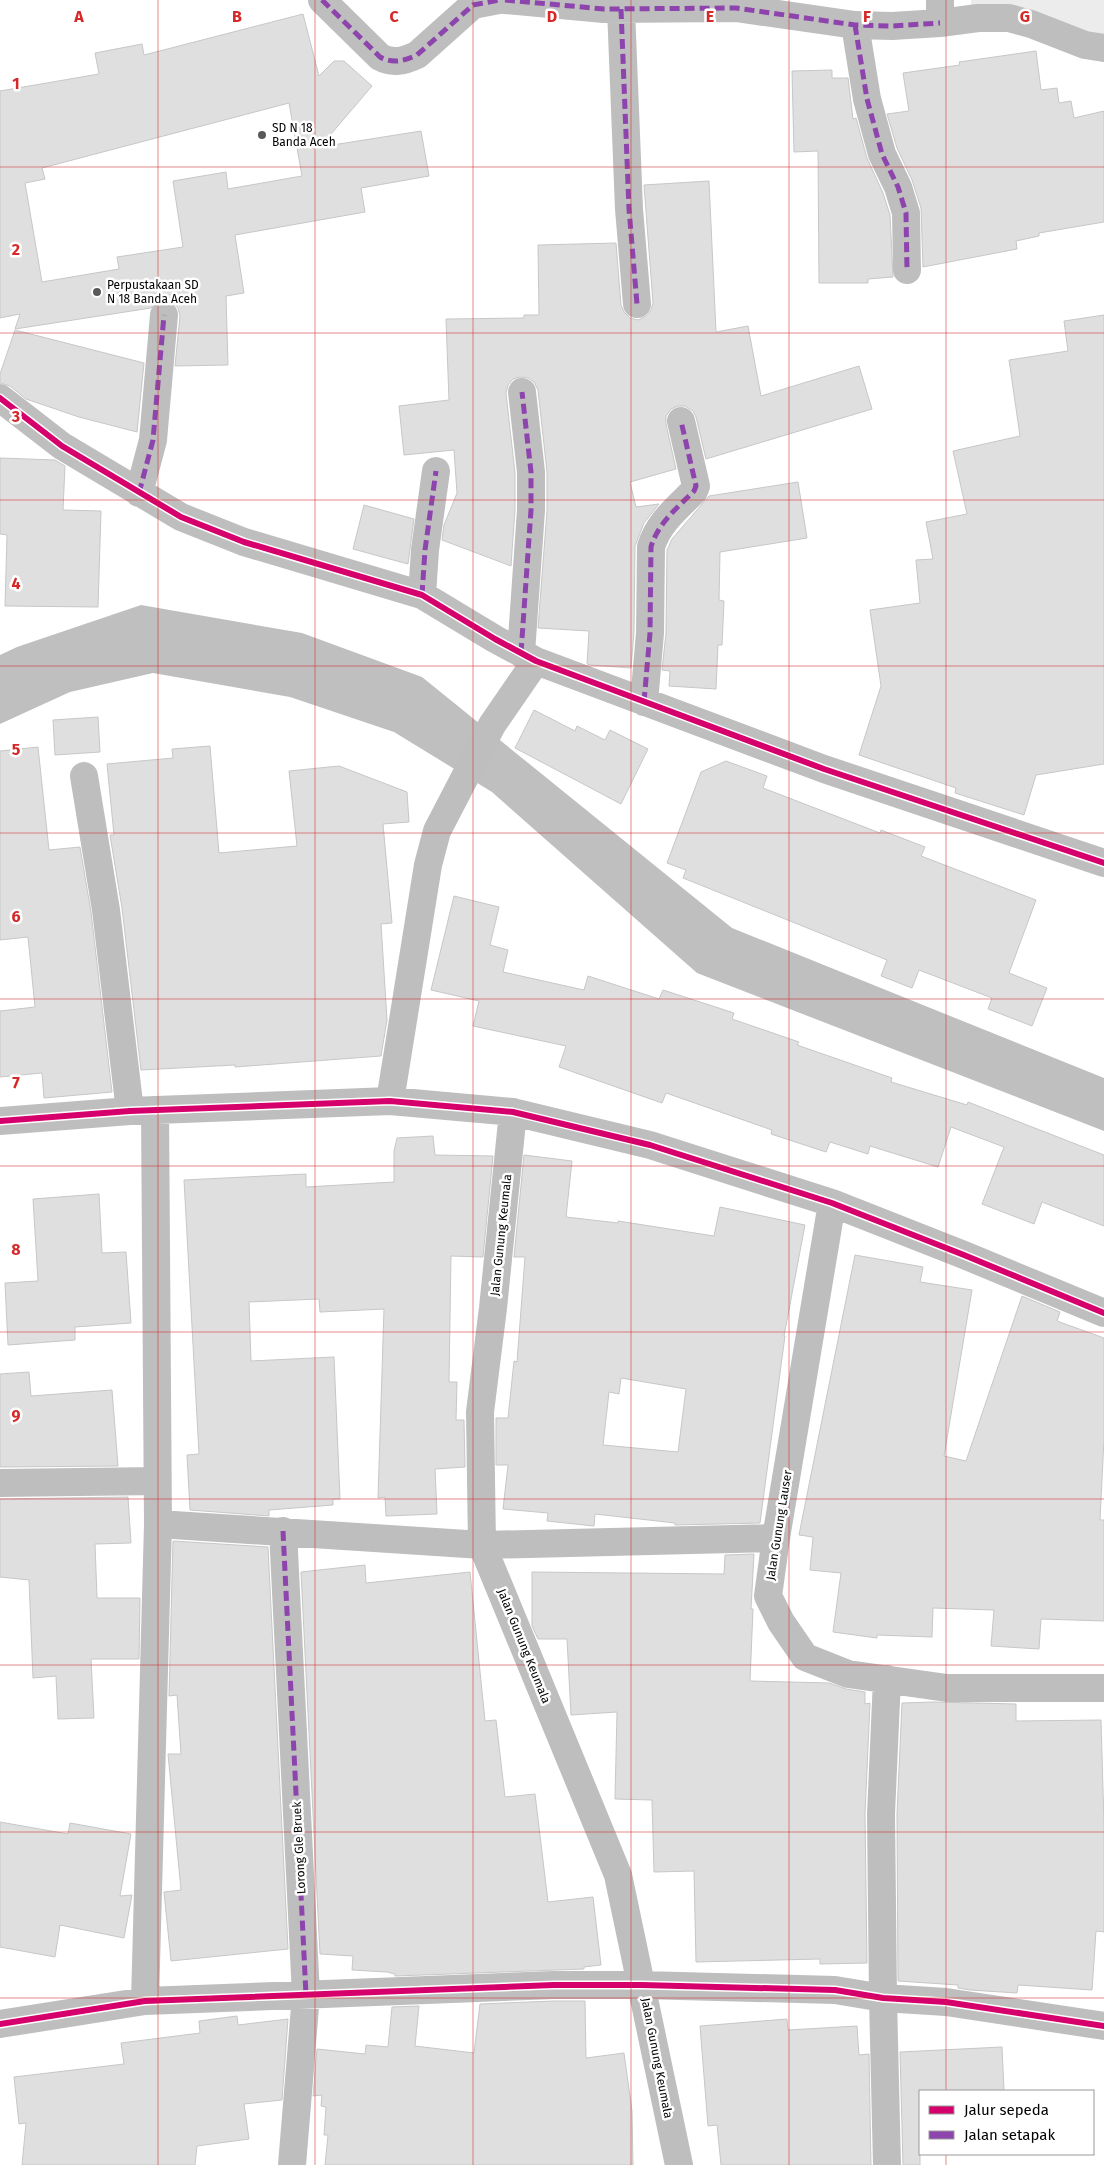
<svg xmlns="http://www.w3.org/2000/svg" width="1104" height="2165" font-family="'Fira Sans',sans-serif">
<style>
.green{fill:#ececec}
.water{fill:#bfbfbf}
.building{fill:#dfdfdf;stroke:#c7c7c7;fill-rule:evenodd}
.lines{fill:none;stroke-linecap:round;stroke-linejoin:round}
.minor{stroke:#bebebe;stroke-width:28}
.quiet{stroke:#8e44ad;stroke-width:5;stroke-dasharray:10 5;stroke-linecap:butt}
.cycleway-casing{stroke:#fff;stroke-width:9}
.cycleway{stroke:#d6006c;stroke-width:6}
.grid{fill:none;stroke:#d62828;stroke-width:1;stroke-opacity:0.55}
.poi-dot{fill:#595959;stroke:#fff;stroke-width:2}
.labels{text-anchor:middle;stroke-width:5;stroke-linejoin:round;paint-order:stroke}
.poi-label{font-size:12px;fill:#000;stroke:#fff;text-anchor:start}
.street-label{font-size:12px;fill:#000;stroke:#fff}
.grid-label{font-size:16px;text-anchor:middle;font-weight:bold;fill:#d62828;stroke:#fff;stroke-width:5;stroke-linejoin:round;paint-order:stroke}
</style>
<rect width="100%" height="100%" fill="#fff"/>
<path class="green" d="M 971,0 L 1104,0 L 1104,40 L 971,6 Z"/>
<path class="water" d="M 141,605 L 302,633 L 422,677 L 732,928 L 1104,1078 L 1104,1131 L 697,973 L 492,792 L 394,732 L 290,697 L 153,673 L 70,692 L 0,724 L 0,655 L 17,647 Z"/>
<path class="building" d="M 303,14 L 319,76 L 334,61 L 344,61 L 372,86 L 320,147 L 421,131 L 429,176 L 361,188 L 365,212 L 235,235 L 244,293 L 226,296 L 228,365 L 175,366 L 180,316 L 178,308 L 173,302 L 166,300 L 157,301 L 151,308 L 15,329 L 20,314 L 0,318 L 0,91 L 99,74 L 95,53 L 142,44 L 144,55 ZM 289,103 L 302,176 L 228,189 L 226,172 L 173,181 L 183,247 L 117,257 L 119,269 L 42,282 L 25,183 L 45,179 L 42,168 Z
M 1036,51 L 1041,90 L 1057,88 L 1059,103 L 1071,101 L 1074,118 L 1104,111 L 1104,222 L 1039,233 L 1039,236 L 1016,241 L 1017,249 L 923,267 L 921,208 L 912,180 L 897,148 L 887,114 L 909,111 L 903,73 L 960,65 L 959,62 Z
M 832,70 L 832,78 L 848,78 L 853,119 L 856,118 L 867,158 L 883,193 L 890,215 L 893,277 L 868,279 L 868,283 L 819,283 L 818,151 L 794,152 L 792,71 Z
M 709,181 L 716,332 L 748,326 L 761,396 L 859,366 L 872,409 L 706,459 L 696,417 L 693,411 L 685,406 L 678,406 L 671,409 L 666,416 L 666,424 L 676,469 L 630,482 L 636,507 L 659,504 L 644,523 L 635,546 L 634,632 L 631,668 L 591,665 L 587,664 L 589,631 L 538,628 L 547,511 L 547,472 L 538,390 L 534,382 L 528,378 L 520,377 L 513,379 L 508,385 L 506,393 L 515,473 L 515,509 L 511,566 L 442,540 L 444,525 L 457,493 L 454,450 L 404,455 L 399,406 L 449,400 L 446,319 L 524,318 L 524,315 L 539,315 L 538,245 L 616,243 L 621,305 L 624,312 L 630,318 L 638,320 L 646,316 L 651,310 L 653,303 L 644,185 Z
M 1104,315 L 1104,764 L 1036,775 L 1024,815 L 955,793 L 956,788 L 859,755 L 881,686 L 870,610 L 920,603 L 916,560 L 933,559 L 926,522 L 967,514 L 953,451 L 1020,436 L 1009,360 L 1068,351 L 1064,321 Z
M 15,330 L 144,363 L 137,432 L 79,417 L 26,399 L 10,386 L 0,383 L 0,374 Z
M 0,458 L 55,460 L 65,466 L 63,510 L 101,511 L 98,607 L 5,606 L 7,535 L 0,534 Z
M 798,482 L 807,538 L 720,552 L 719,600 L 724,601 L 722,645 L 718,645 L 716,689 L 669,686 L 670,671 L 662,670 L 666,633 L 667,550 L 672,539 L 709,496 Z
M 364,505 L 414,519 L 408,564 L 353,549 Z
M 534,710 L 575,731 L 577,726 L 605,740 L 610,730 L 648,749 L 621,804 L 515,748 Z
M 98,717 L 100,752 L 55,755 L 53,720 Z
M 210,746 L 219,853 L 297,846 L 289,771 L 339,766 L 407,792 L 409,822 L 383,824 L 392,923 L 381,924 L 387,1020 L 381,1056 L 235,1067 L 235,1065 L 141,1070 L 122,908 L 110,835 L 114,835 L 107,764 L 173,758 L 172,749 Z
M 38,747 L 49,850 L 80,847 L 91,912 L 112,1092 L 44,1098 L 42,1073 L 0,1077 L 0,1011 L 35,1007 L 28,937 L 0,940 L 0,751 Z
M 726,761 L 767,776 L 763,788 L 880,833 L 881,830 L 925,847 L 921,856 L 1036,900 L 1009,973 L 1047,988 L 1032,1026 L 988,1009 L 992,998 L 919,970 L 912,988 L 881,976 L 887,960 L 683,878 L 686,870 L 667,863 L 701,772 Z
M 454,896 L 499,907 L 490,945 L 508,950 L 503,972 L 584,990 L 588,976 L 659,999 L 663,990 L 734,1013 L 732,1019 L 799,1042 L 797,1045 L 892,1078 L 891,1082 L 967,1105 L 968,1102 L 1104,1155 L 1104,1226 L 1042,1202 L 1034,1224 L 982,1204 L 1004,1147 L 951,1127 L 938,1167 L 870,1146 L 868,1154 L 830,1142 L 826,1152 L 771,1134 L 772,1130 L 666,1093 L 662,1103 L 559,1067 L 566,1046 L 473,1026 L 479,1001 L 431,990 Z
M 433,1136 L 435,1155 L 493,1156 L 483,1257 L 451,1256 L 449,1382 L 457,1382 L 456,1420 L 464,1420 L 465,1467 L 435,1469 L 437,1514 L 386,1516 L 385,1497 L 378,1498 L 384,1309 L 320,1312 L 319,1299 L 249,1302 L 251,1361 L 334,1357 L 340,1499 L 333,1499 L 333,1505 L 269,1510 L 269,1516 L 190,1510 L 187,1455 L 199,1454 L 184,1180 L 306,1174 L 306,1187 L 394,1182 L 394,1151 L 397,1138 Z
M 524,1155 L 572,1161 L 566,1217 L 618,1223 L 618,1221 L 714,1236 L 720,1207 L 805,1225 L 784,1336 L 785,1336 L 760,1523 L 675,1525 L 675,1523 L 595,1514 L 594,1526 L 547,1521 L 548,1513 L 503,1509 L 508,1465 L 496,1465 L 496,1418 L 508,1418 L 514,1361 L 517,1362 L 525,1257 L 514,1257 ZM 621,1378 L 686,1389 L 678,1452 L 603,1445 L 609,1392 L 619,1394 Z
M 99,1194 L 102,1253 L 126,1252 L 131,1323 L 75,1327 L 75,1340 L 8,1345 L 5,1283 L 38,1281 L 33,1199 Z
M 855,1255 L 923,1267 L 920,1282 L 972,1290 L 944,1456 L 966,1461 L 1022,1296 L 1060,1312 L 1057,1321 L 1104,1338 L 1104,1439 L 1100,1520 L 1104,1520 L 1104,1621 L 1041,1619 L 1039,1649 L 991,1646 L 994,1610 L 933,1608 L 932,1637 L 877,1635 L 877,1638 L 833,1632 L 841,1573 L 810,1570 L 813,1537 L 799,1535 Z
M 29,1372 L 31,1396 L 112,1390 L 118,1466 L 0,1467 L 0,1374 Z
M 128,1497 L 131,1543 L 95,1544 L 97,1598 L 140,1598 L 139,1659 L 91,1659 L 94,1718 L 58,1719 L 56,1676 L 33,1678 L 29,1580 L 0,1577 L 0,1499 Z
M 173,1541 L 268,1547 L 288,1949 L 171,1961 L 164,1892 L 181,1890 L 168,1754 L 181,1754 L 177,1695 L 169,1696 Z
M 754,1554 L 751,1609 L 753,1609 L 750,1681 L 829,1683 L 846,1689 L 865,1692 L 865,1704 L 870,1703 L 865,1814 L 867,1963 L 820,1964 L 820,1959 L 696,1962 L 694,1871 L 654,1872 L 652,1800 L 615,1799 L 617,1712 L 571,1715 L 567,1639 L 538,1639 L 532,1626 L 532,1572 L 724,1574 L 725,1555 Z
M 365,1565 L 366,1583 L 470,1572 L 485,1721 L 496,1720 L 505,1797 L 535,1794 L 548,1902 L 593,1897 L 601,1965 L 584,1967 L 584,1969 L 395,1976 L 395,1974 L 387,1972 L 352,1970 L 353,1956 L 320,1954 L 301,1572 Z
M 934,1702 L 1016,1704 L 1016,1721 L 1101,1720 L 1104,1824 L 1104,1932 L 1096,1931 L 1092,1990 L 1018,1985 L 1017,1993 L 970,1990 L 958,1988 L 958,1985 L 898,1981 L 897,1814 L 902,1703 Z
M 0,1822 L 68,1834 L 70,1823 L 131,1834 L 120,1896 L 132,1895 L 124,1938 L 60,1925 L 55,1957 L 0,1947 Z
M 554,2001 L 585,2001 L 586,2058 L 624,2053 L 632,2111 L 633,2165 L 325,2165 L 328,2135 L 324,2135 L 326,2107 L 321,2106 L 322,2095 L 313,2096 L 317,2049 L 365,2054 L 366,2045 L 388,2047 L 392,2007 L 419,2006 L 415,2046 L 474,2053 L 480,2004 Z
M 237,2016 L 238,2025 L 288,2019 L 282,2100 L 244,2104 L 249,2139 L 197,2146 L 195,2165 L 22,2165 L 26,2123 L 19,2124 L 14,2077 L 124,2064 L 121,2043 L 200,2033 L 199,2021 Z
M 787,2019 L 788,2030 L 857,2026 L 859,2055 L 869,2054 L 871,2165 L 721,2165 L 717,2125 L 708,2126 L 700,2026 Z
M 1002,2047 L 1004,2091 L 920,2091 L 920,2165 L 903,2165 L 900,2052 Z"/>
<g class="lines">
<path class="minor" d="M 322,0 L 380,57 C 393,64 404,61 417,55 L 473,5 L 499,0
M 505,0 L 604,9 L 736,8 L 855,25 L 892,26 L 940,23
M 940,0 L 940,23 L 978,18 L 1009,18 L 1031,24 L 1085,45 L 1104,48
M 621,9 L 629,209 L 637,304
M 855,25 L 867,99 L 882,154 L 898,187 L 906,213 L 907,270
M 0,398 L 62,446 L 181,517 L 244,542 L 422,595 L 495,639 L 536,661 L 824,769 L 1104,863
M 139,493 L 153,440 L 164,315
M 422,595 L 425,550 L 436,471
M 521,653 L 531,510 L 531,472 L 522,392
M 644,702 L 650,633 L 651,547 C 658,523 677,508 694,491 L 696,486 L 681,421
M 84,776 L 106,910 L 130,1111
M 390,1101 L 428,865 L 437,831 L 492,725 L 536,661
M 513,1112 L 493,1308 L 480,1412 L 482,1545 L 618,1875 L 679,2165
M 0,1121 L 130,1111 L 390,1101 L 513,1112 L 650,1145 L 832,1203 L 964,1255 L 1104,1313
M 832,1203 L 776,1538 L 768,1596 L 781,1622 L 805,1657 L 848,1674 L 947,1688 L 1104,1688
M 0,1483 L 157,1481
M 158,1524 L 482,1545 L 776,1538
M 283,1531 L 306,1995 L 292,2165
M 887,1679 L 881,1814 L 883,1998 L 887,2165
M 145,2001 L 158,1524 L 155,1110
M 0,2024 L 145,2001 L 554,1985 L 642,1985 L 835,1990 L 883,1998 L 946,2002 L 1104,2026"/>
<path class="quiet" d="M 322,0 L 380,57 C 393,64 404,61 417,55 L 473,5 L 499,0
M 505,0 L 604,9 L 736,8 L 855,25 L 892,26 L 940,23
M 621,9 L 629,209 L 637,304
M 855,25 L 867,99 L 882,154 L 898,187 L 906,213 L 907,270
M 139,493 L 153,440 L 164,315
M 422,595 L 425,550 L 436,471
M 521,653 L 531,510 L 531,472 L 522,392
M 644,702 L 650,633 L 651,547 C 658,523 677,508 694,491 L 696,486 L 681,421
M 283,1531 L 306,1995"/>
<defs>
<path id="cycleway" d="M 0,398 L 62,446 L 181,517 L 244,542 L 422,595 L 495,639 L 536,661 L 824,769 L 1104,863
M 0,1121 L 130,1111 L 390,1101 L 513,1112 L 650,1145 L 832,1203 L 964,1255 L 1104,1313
M 0,2024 L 145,2001 L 554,1985 L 642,1985 L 835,1990 L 883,1998 L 946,2002 L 1104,2026"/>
</defs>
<use href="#cycleway" class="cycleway-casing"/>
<use href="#cycleway" class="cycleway"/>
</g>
<path class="grid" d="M 158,0 L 158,2165M 315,0 L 315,2165M 473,0 L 473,2165M 631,0 L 631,2165M 789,0 L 789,2165M 946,0 L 946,2091M 0,167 L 1104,167M 0,333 L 1104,333M 0,500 L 1104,500M 0,666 L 1104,666M 0,833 L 1104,833M 0,999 L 1104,999M 0,1166 L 1104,1166M 0,1332 L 1104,1332M 0,1499 L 1104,1499M 0,1665 L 1104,1665M 0,1832 L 1104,1832M 0,1998 L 1104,1998M 946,2154 L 946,2165"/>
<g class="poi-dot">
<circle cx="262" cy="135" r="5"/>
<circle cx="97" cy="292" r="5"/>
</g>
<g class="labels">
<g class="poi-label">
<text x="272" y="132">SD N 18<tspan x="272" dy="14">Banda Aceh</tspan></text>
<text x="107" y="289">Perpustakaan SD<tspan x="107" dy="14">N 18 Banda Aceh</tspan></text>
</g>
<g class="street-label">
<text transform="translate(501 1235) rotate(-84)" y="4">Jalan Gunung Keumala</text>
<text transform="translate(779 1525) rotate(-81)" y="4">Jalan Gunung Lauser</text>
<text transform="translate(524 1646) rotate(68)" y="4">Jalan Gunung Keumala</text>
<text transform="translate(299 1848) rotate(-93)" y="4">Lorong Gle Bruek</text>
<text transform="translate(657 2058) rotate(79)" y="4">Jalan Gunung Keumala</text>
</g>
</g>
<g class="grid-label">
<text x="79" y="22">A</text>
<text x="237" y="22">B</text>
<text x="394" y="22">C</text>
<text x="552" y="22">D</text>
<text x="710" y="22">E</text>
<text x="867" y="22">F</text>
<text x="1025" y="22">G</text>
<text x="16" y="89">1</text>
<text x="16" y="255">2</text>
<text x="16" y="422">3</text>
<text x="16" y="589">4</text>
<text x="16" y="755">5</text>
<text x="16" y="922">6</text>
<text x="16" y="1088">7</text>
<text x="16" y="1255">8</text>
<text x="16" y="1421">9</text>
</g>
<rect x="919" y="2090" width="175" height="65" fill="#ffffff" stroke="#999999"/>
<rect x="929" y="2106" width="25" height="8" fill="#d6006c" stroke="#999999"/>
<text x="964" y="2115" font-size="15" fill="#000000">Jalur sepeda</text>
<rect x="929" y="2131" width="25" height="8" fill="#8e44ad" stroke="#999999"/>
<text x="964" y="2140" font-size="15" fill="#000000">Jalan setapak</text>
</svg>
